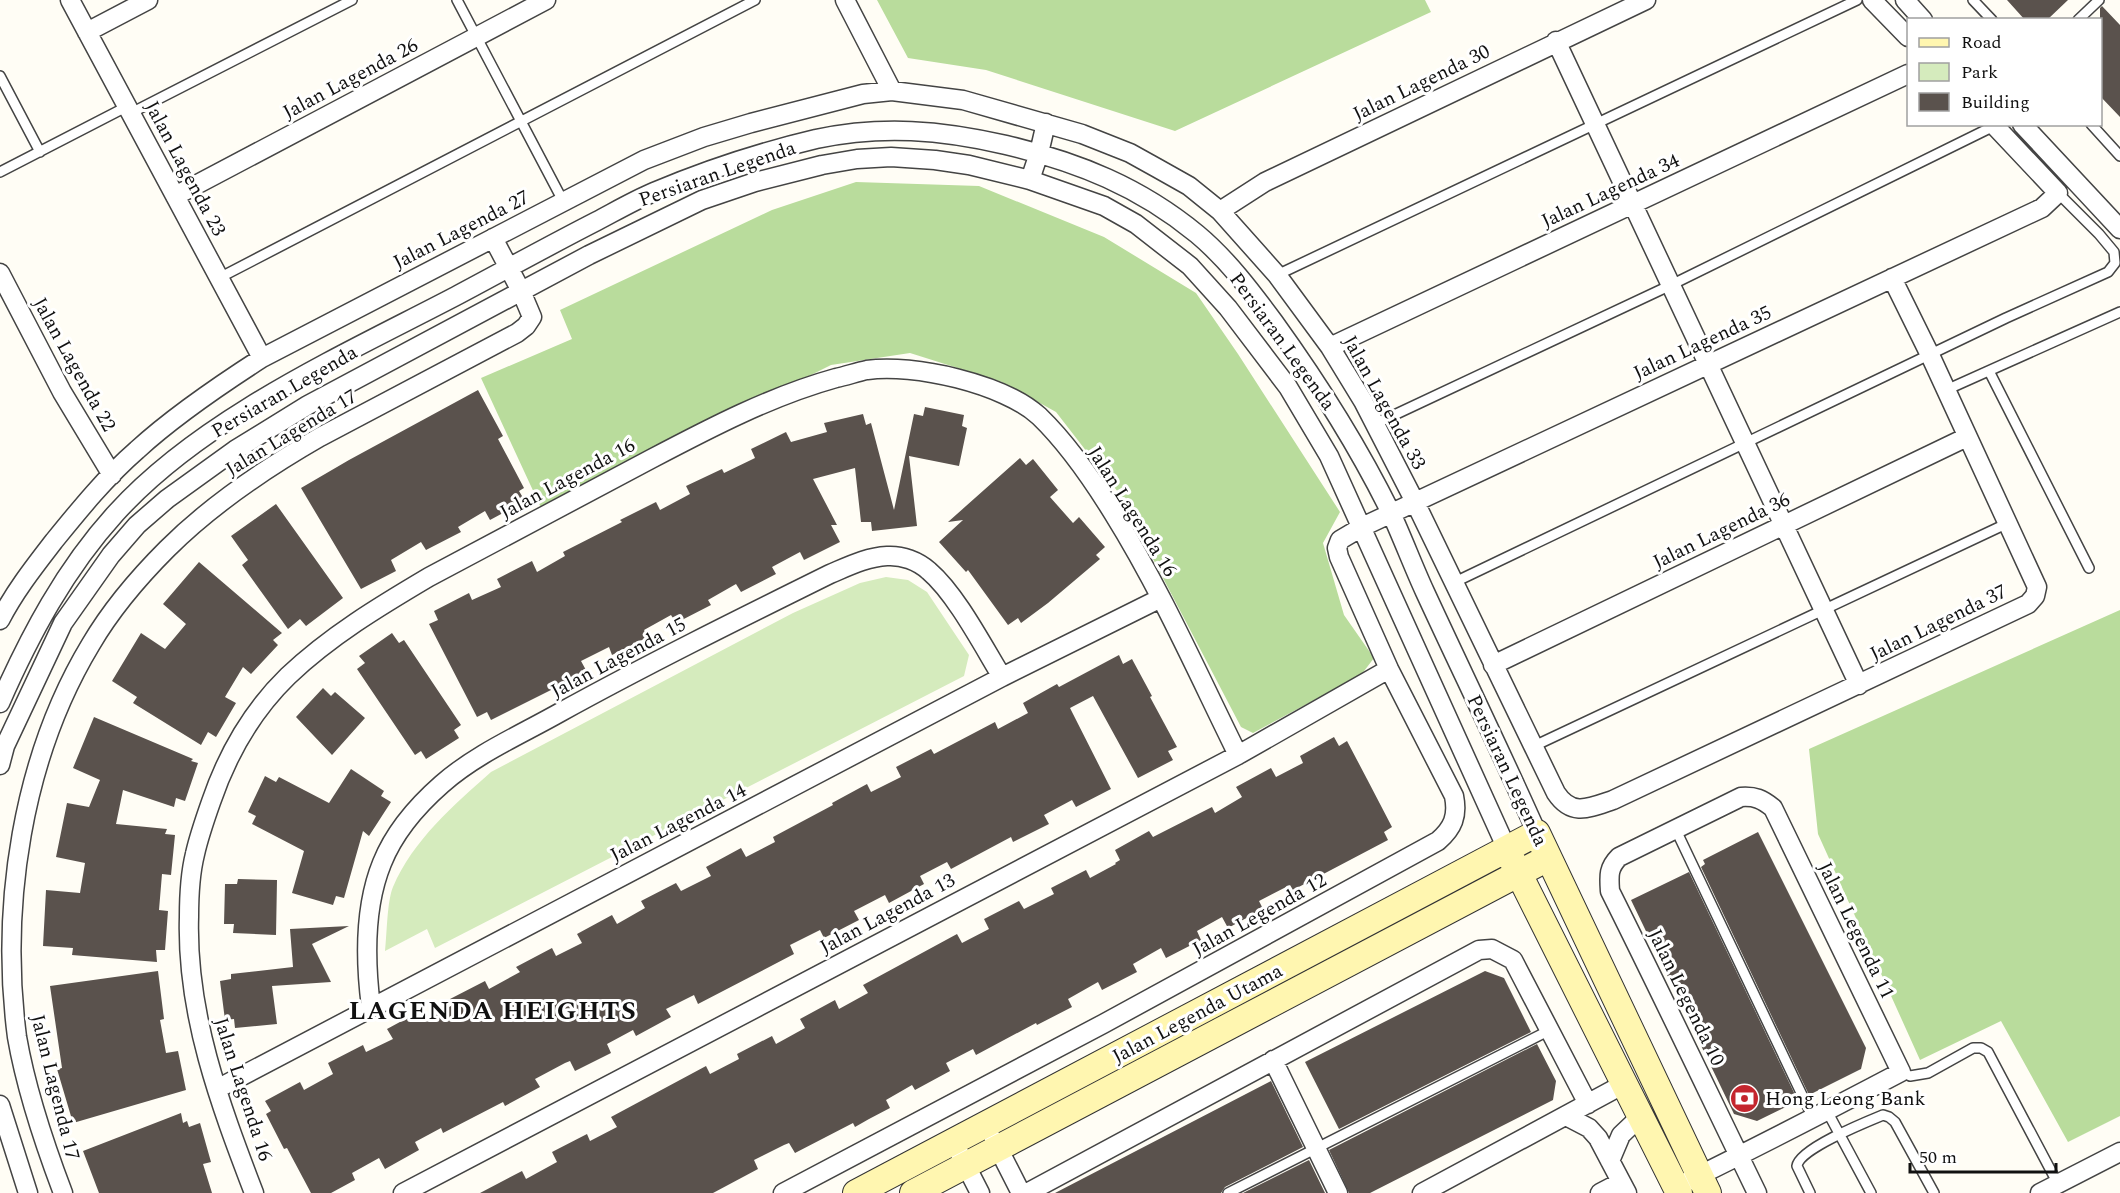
<svg xmlns="http://www.w3.org/2000/svg" width="2120" height="1193" font-family="Spectral,serif">
<style>
.green{fill:#d5ebbd}
.forest{fill:#b9dc9c}
.building{fill:#5a524d}
.lines{fill:none;stroke-linecap:round;stroke-linejoin:round}
.lane-casing{stroke:#444;stroke-width:12}
.street-casing{stroke:#444;stroke-width:21}
.secondary-casing{stroke:#333;stroke-width:28}
.lane{stroke:#fff;stroke-width:9}
.street{stroke:#fff;stroke-width:18}
.secondary{stroke:#fff6b0;stroke-width:26}
.labels{text-anchor:middle;stroke-width:6;stroke-linejoin:round;paint-order:stroke}
.street-label{font-size:20px;fill:#111;stroke:#fff}
.poi-label{font-size:20px;fill:#111;stroke:#fff;text-anchor:start}
.district-label{font-size:26px;font-weight:bold;letter-spacing:1.5px;fill:#111;stroke:#fff}
</style>
<rect width="100%" height="100%" fill="#fffdf5"/>
<path class="green" d="M 886,577 L 908,580 L 927,592 L 969,655 L 964,676 L 435,948 L 427,929 L 385,951 C 387,934 387,901 393,887 C 413,840 454,805 491,772 L 793,613 L 860,583 Z"/>
<path class="forest" d="M 877,0 L 1425,0 L 1431,12 L 1175,131 L 986,70 L 908,58 Z
M 856,182 L 979,186 L 1104,237 L 1196,293 L 1238,354 L 1340,512 L 1323,543 L 1344,615 L 1374,658 L 1361,675 L 1253,733 L 1241,727 L 1118,492 L 1056,412 L 1002,382 L 910,353 L 831,365 L 542,510 L 481,378 L 572,339 L 560,310 L 772,210 Z
M 2120,610 L 2120,1116 L 2068,1142 L 2001,1021 L 1920,1060 L 1818,834 L 1809,749 Z"/>
<path class="building" d="M 2007,0 L 2068,0 L 2047,20 L 2025,20 Z
M 2102,6 L 2120,25 L 2120,117 L 2100,96 L 2100,8 Z
M 478,390 L 503,436 L 498,439 L 524,488 L 519,491 L 525,501 L 490,520 L 485,511 L 458,527 L 461,532 L 426,550 L 421,542 L 391,560 L 396,571 L 361,589 L 301,488 L 349,460 Z
M 925,407 L 964,415 L 962,426 L 967,428 L 959,466 L 909,456 L 917,526 L 872,531 L 871,522 L 861,522 L 855,468 L 813,479 L 837,525 L 831,525 L 840,542 L 804,560 L 800,552 L 772,567 L 776,574 L 741,592 L 736,584 L 708,600 L 711,605 L 676,623 L 671,615 L 644,630 L 648,637 L 612,655 L 609,647 L 581,661 L 587,672 L 491,720 L 487,712 L 477,717 L 429,624 L 438,620 L 434,611 L 469,593 L 472,600 L 501,587 L 497,579 L 532,561 L 537,572 L 565,556 L 563,552 L 622,522 L 620,520 L 656,502 L 660,510 L 690,494 L 686,486 L 722,469 L 724,473 L 755,458 L 751,449 L 786,432 L 791,442 L 827,432 L 824,423 L 863,414 L 866,425 L 871,423 L 894,510 L 914,414 L 923,416 Z
M 1020,458 L 1026,465 L 1033,459 L 1058,490 L 1050,497 L 1073,523 L 1079,517 L 1105,547 L 1096,555 L 1100,559 L 1048,603 L 1021,623 L 1018,618 L 1008,625 L 968,570 L 966,572 L 939,542 L 963,520 L 948,522 Z
M 276,504 L 343,598 L 306,626 L 300,619 L 288,629 L 242,565 L 248,560 L 231,536 Z
M 199,562 L 282,633 L 273,640 L 278,645 L 251,674 L 243,667 L 225,697 L 236,703 L 216,737 L 208,732 L 201,745 L 133,703 L 137,697 L 112,681 L 141,633 L 165,649 L 186,624 L 163,604 Z
M 392,633 L 399,643 L 404,640 L 461,725 L 454,730 L 459,738 L 426,759 L 421,751 L 415,755 L 357,669 L 365,663 L 359,656 Z
M 1119,655 L 1123,664 L 1132,659 L 1152,696 L 1150,697 L 1177,747 L 1168,751 L 1173,760 L 1138,778 L 1093,696 L 1070,708 L 1111,789 L 1076,807 L 1072,800 L 1044,815 L 1049,824 L 1013,842 L 1011,837 L 951,869 L 947,862 L 920,876 L 924,884 L 889,903 L 885,895 L 854,911 L 859,920 L 824,938 L 820,930 L 790,945 L 794,954 L 698,1004 L 694,995 L 666,1009 L 671,1017 L 636,1036 L 633,1030 L 607,1044 L 611,1053 L 575,1071 L 570,1061 L 565,1063 L 535,1079 L 540,1087 L 505,1106 L 503,1102 L 443,1133 L 441,1128 L 415,1142 L 419,1150 L 385,1169 L 379,1158 L 352,1173 L 355,1180 L 331,1193 L 311,1193 L 287,1148 L 284,1149 L 266,1114 L 271,1111 L 265,1101 L 300,1082 L 304,1090 L 333,1074 L 328,1063 L 363,1045 L 366,1052 L 393,1039 L 387,1029 L 422,1010 L 427,1018 L 453,1005 L 450,999 L 485,981 L 489,989 L 520,972 L 516,967 L 552,948 L 556,956 L 582,943 L 577,934 L 612,915 L 617,924 L 645,908 L 641,901 L 676,883 L 681,891 L 711,876 L 706,867 L 741,848 L 746,857 L 775,842 L 773,837 L 833,805 L 832,803 L 867,784 L 871,792 L 901,777 L 896,767 L 931,749 L 934,754 L 995,722 L 998,729 L 1028,713 L 1023,703 L 1057,684 L 1059,687 Z
M 323,688 L 331,696 L 335,692 L 365,718 L 332,755 L 296,717 Z
M 94,717 L 193,759 L 191,761 L 198,763 L 185,801 L 176,798 L 174,807 L 123,790 L 116,824 L 167,829 L 165,834 L 175,835 L 171,875 L 162,874 L 159,910 L 168,911 L 165,950 L 156,950 L 157,962 L 72,955 L 73,948 L 43,946 L 46,890 L 80,893 L 85,863 L 56,857 L 67,803 L 89,807 L 100,780 L 73,768 Z
M 1334,737 L 1339,746 L 1347,741 L 1367,779 L 1392,827 L 1384,832 L 1388,840 L 1293,890 L 1290,885 L 1259,901 L 1263,909 L 1228,928 L 1222,917 L 1197,931 L 1201,940 L 1166,958 L 1161,948 L 1133,964 L 1137,972 L 1102,990 L 1098,982 L 1068,999 L 1072,1007 L 1037,1025 L 1036,1023 L 976,1055 L 973,1049 L 946,1063 L 950,1071 L 915,1090 L 912,1085 L 886,1100 L 890,1108 L 869,1119 L 855,1127 L 853,1123 L 795,1153 L 789,1143 L 784,1145 L 754,1160 L 758,1169 L 713,1193 L 480,1193 L 522,1171 L 526,1179 L 557,1162 L 552,1152 L 587,1134 L 590,1141 L 617,1127 L 611,1117 L 706,1066 L 710,1074 L 739,1059 L 737,1054 L 772,1036 L 776,1044 L 805,1028 L 800,1019 L 835,1000 L 839,1009 L 868,993 L 863,985 L 957,934 L 962,943 L 989,929 L 984,919 L 1019,901 L 1024,909 L 1054,894 L 1051,888 L 1086,870 L 1090,878 L 1116,864 L 1115,863 L 1120,860 L 1115,850 L 1149,831 L 1153,837 L 1212,807 L 1215,813 L 1242,797 L 1236,787 L 1271,768 L 1276,777 L 1303,763 L 1300,756 Z
M 351,769 L 384,791 L 381,796 L 391,802 L 369,836 L 363,831 L 344,898 L 336,896 L 333,905 L 292,893 L 304,851 L 252,824 L 256,816 L 248,812 L 265,776 L 276,782 L 279,777 L 329,803 Z
M 1758,832 L 1866,1048 L 1861,1069 L 1809,1095 L 1701,867 L 1705,864 L 1703,860 Z
M 1689,872 L 1798,1101 L 1757,1121 L 1734,1114 L 1631,900 Z
M 238,879 L 277,880 L 276,935 L 233,933 L 234,924 L 224,924 L 225,884 L 237,884 Z
M 349,926 L 312,944 L 331,982 L 272,986 L 277,1024 L 235,1028 L 234,1019 L 225,1020 L 220,981 L 231,979 L 231,974 L 293,967 L 290,929 Z
M 158,971 L 164,1019 L 160,1020 L 166,1053 L 178,1051 L 186,1090 L 73,1123 L 57,1069 L 62,1068 L 50,986 Z
M 1485,971 L 1504,978 L 1531,1032 L 1339,1129 L 1305,1062 Z
M 1537,1044 L 1556,1081 L 1553,1100 L 1370,1193 L 1349,1193 L 1329,1150 Z
M 1271,1081 L 1303,1147 L 1225,1187 L 1221,1193 L 1055,1193 Z
M 181,1113 L 183,1123 L 187,1121 L 189,1127 L 200,1123 L 211,1162 L 203,1164 L 212,1193 L 99,1193 L 83,1151 Z
M 1309,1160 L 1325,1193 L 1243,1193 Z"/>
<g class="lines">
<defs>
<path id="lane" d="M 457,0 L 563,201
M 1973,0 L 1992,20
M 2078,20 L 2099,0
M 0,76 L 40,152
M 131,113 L 352,0
M 2091,124 L 2120,156
M 0,172 L 128,106
M 1277,275 L 1857,0
M 219,278 L 755,0
M 1989,371 L 2089,568
M 1946,390 L 2120,312
M 1375,424 L 1671,285 L 1994,126
M 1455,582 L 2006,318 L 2108,272 L 2115,263 L 2114,252 L 2099,234 L 2058,193
M 1532,747 L 2008,523
M 1675,828 L 1813,1118
M 1901,1072 L 1910,1076 L 1928,1073 L 1973,1048 L 1981,1048 L 1988,1052 L 2058,1184
M 1827,1111 L 1871,1193
M 1228,1193 L 1548,1031
M 1810,1193 L 1797,1166 C 1799,1149 1866,1122 1883,1115 L 1889,1117 L 1895,1122 L 1934,1193"/>
<path id="street" d="M 70,0 L 262,358
M 845,0 L 892,91
M 1872,0 L 1908,37
M 1905,0 L 1923,20
M 87,32 L 148,0
M 1556,41 L 1859,685
M 2022,124 L 2120,229
M 1030,180 L 1039,153 L 1046,123
M 175,196 L 546,0
M 1220,211 L 1265,182 L 1646,0
M 0,273 L 62,392 L 112,475
M 1330,347 L 1908,74
M 0,620 C 15,591 34,567 54,541 C 80,509 106,477 137,450 C 174,416 220,385 262,358 L 644,160 L 704,137 L 751,123 L 863,94 L 892,91 L 963,100 L 1082,134 L 1130,153 L 1157,168 L 1189,186 L 1220,211 L 1277,275 L 1330,347 L 1363,401 L 1415,502 L 1556,793 C 1572,817 1589,808 1613,800 L 2028,604 L 2035,596 L 2037,587 L 1930,355 L 1892,278
M 1493,665 L 1967,437
M 0,703 C 30,635 65,569 116,513 C 202,418 343,355 456,296 C 503,271 550,245 597,221 C 616,211 635,200 654,192 C 706,170 761,152 816,139 C 882,125 941,130 1006,145 C 1078,162 1140,187 1197,234 C 1227,259 1251,291 1274,322 C 1318,383 1358,446 1391,513 C 1403,539 1413,566 1425,592 C 1462,672 1501,752 1537,833
M 0,765 L 5,746 L 63,623 L 111,555 L 137,525 L 167,499 L 235,450 L 308,405 L 589,255 L 702,200 L 755,182 L 822,165 L 857,159 L 891,157 L 935,160 L 969,165 L 1030,180 L 1104,206 L 1136,224 L 1190,266 L 1228,308 L 1288,387 L 1329,456 L 1507,849
M 371,1007 C 365,960 364,907 382,863 C 394,833 418,805 442,784 C 476,754 520,735 559,713 C 648,664 739,619 830,574 C 849,566 867,557 887,556 C 902,555 918,561 929,571 C 956,594 983,646 1002,677
M 1273,1060 L 1338,1193
M 217,1089 L 1002,677 L 1161,598
M 0,1105 L 28,1193
M 1566,1116 L 1589,1128 L 1598,1138 L 1627,1193
M 994,1140 L 1021,1193
M 960,1154 L 980,1193
M 1610,1161 L 1621,1135 L 1641,1116
M 1676,1187 C 1751,1150 1827,1111 1901,1072 L 1773,808 C 1762,799 1755,796 1741,797 L 1619,857 C 1608,868 1609,876 1610,891 C 1660,991 1708,1092 1757,1193
M 63,1193 C 44,1143 26,1089 17,1037 C 0,906 22,758 91,644 C 111,610 139,577 167,549 C 212,504 266,468 320,437 L 517,333 L 526,326 L 532,317 L 521,291 L 493,238
M 254,1193 C 220,1104 186,1014 189,917 C 189,896 190,874 195,854 C 199,836 205,819 211,802 C 227,755 252,711 288,676 C 330,636 380,606 429,577 C 503,538 577,498 651,459 C 710,428 771,396 836,378 C 846,376 857,372 867,370 C 913,363 1004,384 1039,416 C 1068,444 1092,479 1113,513 C 1161,590 1198,674 1238,755
M 403,1193 L 1238,755 L 1389,669
M 783,1193 L 1103,1024 L 1438,841 C 1453,828 1458,816 1454,796 L 1389,669 L 1339,557 L 1337,548 L 1340,540 L 1362,527 L 2042,208 L 2058,193 L 1993,124
M 1027,1193 L 1479,950 L 1492,949 L 1513,960 L 1588,1104
M 1422,1193 L 1624,1084
M 1600,1193 L 1621,1182
M 2040,1193 L 2120,1152"/>
<path id="secondary" d="M 1511,858 L 1679,1193
M 856,1193 L 1537,833 L 1708,1193
M 913,1193 L 1548,858"/>
</defs>
<use href="#lane" class="lane-casing"/>
<use href="#street" class="street-casing"/>
<use href="#secondary" class="secondary-casing"/>
<use href="#lane" class="lane"/>
<use href="#street" class="street"/>
<use href="#secondary" class="secondary"/>
</g>
<defs>
<symbol id="bank-disc" viewBox="-11 -11 22 22"><circle r="9.5" fill="#c4262e" stroke="#fff"/><path d="M-6-4H6V4H-6ZM0-2.3a2.3 2.3 0 1 0 0 4.6a2.3 2.3 0 1 0 0-4.6Z" fill="#fff"/></symbol>
</defs>
<g fill-rule="evenodd">
<use href="#bank-disc" x="1728" y="1082" width="33" height="33"/>
</g>
<g class="labels">
<g class="street-label">
<text transform="translate(350 78) rotate(-28)" y="7">Jalan Lagenda 26</text>
<text transform="translate(1421 82) rotate(-26)" y="7">Jalan Lagenda 30</text>
<text transform="translate(186 168) rotate(62)" y="7">Jalan Lagenda 23</text>
<text transform="translate(717 173) rotate(-19)" y="7">Persiaran Legenda</text>
<text transform="translate(1610 190) rotate(-25)" y="7">Jalan Lagenda 34</text>
<text transform="translate(461 229) rotate(-27)" y="7">Jalan Lagenda 27</text>
<text transform="translate(1283 341) rotate(54)" y="7">Persiaran Legenda</text>
<text transform="translate(1702 342) rotate(-25)" y="7">Jalan Lagenda 35</text>
<text transform="translate(75 364) rotate(61)" y="7">Jalan Lagenda 22</text>
<text transform="translate(284 391) rotate(-30)" y="7">Persiaran Legenda</text>
<text transform="translate(1385 402) rotate(61)" y="7">Jalan Lagenda 33</text>
<text transform="translate(291 432) rotate(-31)" y="7">Jalan Lagenda 17</text>
<text transform="translate(567 478) rotate(-28)" y="7">Jalan Lagenda 16</text>
<text transform="translate(1133 511) rotate(58)" y="7">Jalan Lagenda 16</text>
<text transform="translate(1721 530) rotate(-26)" y="7">Jalan Lagenda 36</text>
<text transform="translate(1938 622) rotate(-26)" y="7">Jalan Lagenda 37</text>
<text transform="translate(618 657) rotate(-28)" y="7">Jalan Lagenda 15</text>
<text transform="translate(1508 770) rotate(65)" y="7">Persiaran Legenda</text>
<text transform="translate(678 822) rotate(-27)" y="7">Jalan Lagenda 14</text>
<text transform="translate(887 913) rotate(-28)" y="7">Jalan Lagenda 13</text>
<text transform="translate(1259 914) rotate(-29)" y="7">Jalan Legenda 12</text>
<text transform="translate(1857 930) rotate(64)" y="7">Jalan Legenda 11</text>
<text transform="translate(1687 997) rotate(64)" y="7">Jalan Legenda 10</text>
<text transform="translate(1197 1013) rotate(-28)" y="7">Jalan Legenda Utama</text>
<text transform="translate(56 1087) rotate(76)" y="7">Jalan Lagenda 17</text>
<text transform="translate(244 1089) rotate(72)" y="7">Jalan Lagenda 16</text>
</g>
<g class="poi-label">
<text x="1765" y="1105">Hong Leong Bank</text>
</g>
<g class="district-label">
<text x="493" y="1019">LAGENDA HEIGHTS</text>
</g>
</g>
<rect x="1907" y="18" width="195" height="108" fill="#ffffff" stroke="#a0a0a0" stroke-width="1.5"/>
<rect x="1919" y="38" width="30" height="9" fill="#fff6b0" stroke="#a0a0a0" stroke-width="1.5"/>
<text x="1961" y="48" font-size="18" fill="#111111">Road</text>
<rect x="1919" y="63" width="30" height="18" fill="#d5ebbd" stroke="#a0a0a0" stroke-width="1.5"/>
<text x="1961" y="78" font-size="18" fill="#111111">Park</text>
<rect x="1919" y="93" width="30" height="18" fill="#5a524d" stroke="#a0a0a0" stroke-width="1.5"/>
<text x="1961" y="108" font-size="18" fill="#111111">Building</text>
<path d="M1910 1163v9h146v-9" fill="none" stroke="#111111" stroke-width="3"/>
<text x="1919" y="1163" font-size="18" fill="#111111" stroke="#ffffff" stroke-width="4.5" paint-order="stroke">50 m</text>
</svg>
